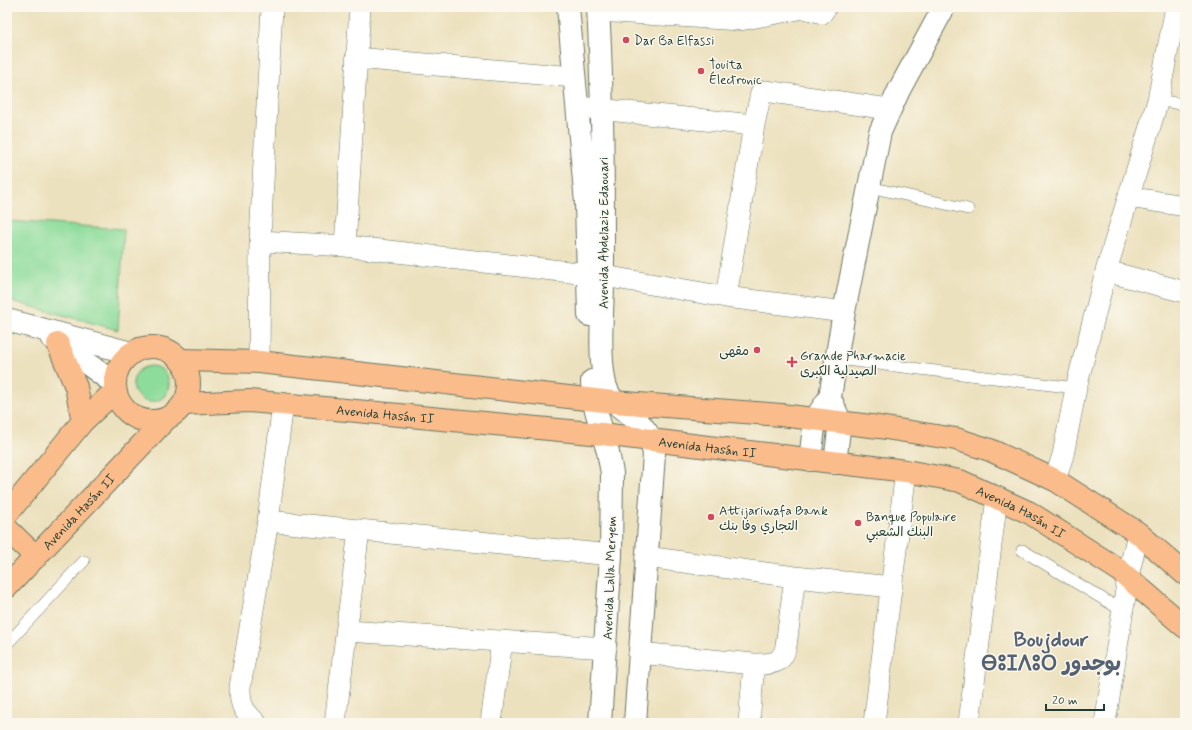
<svg xmlns="http://www.w3.org/2000/svg" width="1192" height="730" font-family="Mynerve,'Playpen Sans Arabic','Noto Sans Tifinagh',sans-serif">
<style>
.green{fill:#8ddc9b;stroke:#568c68}
.lines{fill:none;stroke-linecap:round;stroke-linejoin:round}
.service-casing{stroke:#677664;stroke-width:12}
.minor-casing{stroke:#677664;stroke-width:22}
.tertiary-casing{stroke:#677664;stroke-width:24}
.primary-casing{stroke:#677664;stroke-width:24}
.service{stroke:#fff;stroke-width:11}
.minor{stroke:#fff;stroke-width:21}
.tertiary{stroke:#fff;stroke-width:22}
.primary{stroke:#f9bc8a;stroke-width:22}
.poi-dot{fill:#d1495b;stroke:#fbf7ec;stroke-width:1.5}
.labels{text-anchor:middle;stroke-width:3;stroke-linejoin:round;paint-order:stroke}
.poi-label{font-size:13px;fill:#1f3d34;stroke:#fbf7ec;text-anchor:start}
.street-label{font-size:13px;fill:#1f3d34;stroke:#fbf7ec}
.town-label{font-size:21px;font-weight:bold;fill:#546273;stroke:#fbf7ec}
</style>
<rect width="100%" height="100%" fill="#fbf7ec"/>
<filter id="ink" filterUnits="userSpaceOnUse"><feTurbulence type="fractalNoise" baseFrequency=".025" numOctaves="2"/><feDisplacementMap in="SourceGraphic" scale="8" xChannelSelector="R" yChannelSelector="G"/><feConvolveMatrix kernelMatrix="1 2 1 2 8 2 1 2 1" color-interpolation-filters="sRGB"/></filter>
<filter id="wash" filterUnits="userSpaceOnUse"><feTurbulence type="fractalNoise" baseFrequency=".012" numOctaves="4" result="noise"/><feDisplacementMap in="SourceGraphic" scale="16" xChannelSelector="R" yChannelSelector="G"/><feGaussianBlur stdDeviation="0.9" result="paint"/><feColorMatrix in="noise" values="0 0 0 0 0 0 0 0 0 0 0 0 0 0 0 0 0 1.4 0 .05"/><feComposite in="paint" operator="in"/></filter>
<g filter="url(#wash)">
<rect width="100%" height="100%" fill="#ece1be"/>
<path class="green" d="M 7,221 L 124,229 L 118,330 L 7,300 Z
M133 384a18 18 0 1 1 36 0a18 18 0 1 1-36 0Z"/>
</g>
<g filter="url(#ink)">
<g class="lines">
<defs>
<path id="service" d="M 1158,100 L 1185,105
M 869,187 L 968,209
M 837,359 L 1076,388
M 1022,550 L 1123,611
M 7,644 L 84,561"/>
<path id="minor" d="M 598,11 L 740,20 L 804,8 L 822,13 L 826,7
M 356,58 L 574,77
M 578,107 L 754,125 L 726,297
M 754,125 L 761,93 L 765,91 L 889,109
M 1128,197 L 1185,206
M 260,241 L 345,246 L 604,276 L 726,297 L 844,312
M 345,246 L 360,7
M 1106,271 L 1185,292
M 259,362 L 260,241 L 272,7
M 1055,480 L 1063,455 L 1076,388 L 1106,271 L 1158,100 L 1176,7
M 268,521 L 611,555
M 646,557 L 795,577 L 892,587
M 347,631 L 606,648
M 639,653 L 754,664 C 771,664 782,665 786,646 L 795,577
M 256,723 C 243,710 240,706 240,687 L 268,521 L 283,404
M 335,723 L 359,530
M 491,723 L 502,641
M 749,723 L 754,664
M 874,723 L 906,471
M 969,723 L 997,497
M 1105,723 L 1128,577 L 1138,533"/>
<path id="tertiary" d="M 568,7 L 586,203 L 589,315
M 598,7 C 603,94 603,180 603,267 C 604,304 598,342 604,379 C 609,409 632,410 646,431 C 651,438 652,446 654,454 L 635,723
M 7,320 L 131,353
M 51,337 L 115,384
M 592,381 L 593,400 L 608,452 L 612,473 L 611,555 L 600,723
M 833,404 L 840,422 L 835,463
M 810,460 L 815,419 L 830,397 L 844,312 L 880,132 L 899,90 L 944,7"/>
<g id="primary">
<path d="M 58,344 L 76,387 L 83,421"/>
<circle cx="152" cy="384" r="37"/>
<path d="M 182,360 L 259,362 L 613,402 L 781,415 L 879,427 L 956,439 L 990,450 L 1055,480 L 1138,533 L 1185,574"/>
<path id="s1" d="M 184,404 L 249,401 L 602,434 L 906,471 L 960,481 L 1030,513 L 1119,570 L 1185,627"/>
<path d="M 7,514 L 83,421 L 115,391"/>
<path d="M 7,529 L 36,557"/>
<path id="s2" d="M 7,587 L 166,419"/>
</g>
</defs>
<use href="#service" class="service-casing"/>
<use href="#minor" class="minor-casing"/>
<use href="#tertiary" class="tertiary-casing"/>
<use href="#primary" class="primary-casing"/>
<use href="#service" class="service"/>
<use href="#minor" class="minor"/>
<use href="#tertiary" class="tertiary"/>
<use href="#primary" class="primary"/>
</g>
</g>
<g class="poi-dot">
<circle cx="626" cy="40" r="4"/>
<circle cx="701" cy="71" r="4"/>
<circle cx="757" cy="350" r="4"/>
<path d="M790 356h4v4h4v4h-4v4h-4v-4h-4v-4h4z"/>
<circle cx="711" cy="517" r="4"/>
<circle cx="858" cy="523" r="4"/>
</g>
<g class="labels">
<g class="poi-label">
<text x="634" y="45">Dar Ba Elfassi</text>
<text x="709" y="69">Touita<tspan x="709" dy="15">Électronic</tspan></text>
<text x="749" y="355" text-anchor="end">مقهى</text>
<text x="800" y="360">Grande Pharmacie<tspan x="800" dy="15">الصيدلية الكبرى</tspan></text>
<text x="719" y="515">Attijariwafa Bank<tspan x="719" dy="15">التجاري وفا بنك</tspan></text>
<text x="866" y="521">Banque Populaire<tspan x="866" dy="15">البنك الشعبي</tspan></text>
</g>
<g class="street-label">
<text transform="translate(603 233) rotate(-90)" y="5">Avenida Abdelaziz Edaouari</text>
<text dy="5" stroke="none"><textPath href="#s1" startOffset="202">Avenida Hasán II</textPath></text>
<text dy="5" stroke="none"><textPath href="#s1" startOffset="526">Avenida Hasán II</textPath></text>
<text dy="5" stroke="none"><textPath href="#s2" startOffset="104">Avenida Hasán II</textPath></text>
<text dy="5" stroke="none"><textPath href="#s1" startOffset="849">Avenida Hasán II</textPath></text>
<text transform="translate(609 578) rotate(-88)" y="5">Avenida Lalla Meryem</text>
</g>
<g class="town-label">
<text x="1051" y="646">Boujdour<tspan x="1051" dy="24">ⴱⵓⵊⴷⵓⵔ بوجدور</tspan></text>
</g>
</g>
<rect width="1192" height="730" fill="none" stroke="#fbf7ec" stroke-width="24"/>
<path d="M1046 704v6h58v-6" fill="none" stroke="#1f3d34" stroke-width="2"/>
<text x="1052" y="704" font-size="12" fill="#1f3d34" stroke="#fbf7ec" stroke-width="3" paint-order="stroke">20 m</text>
</svg>
